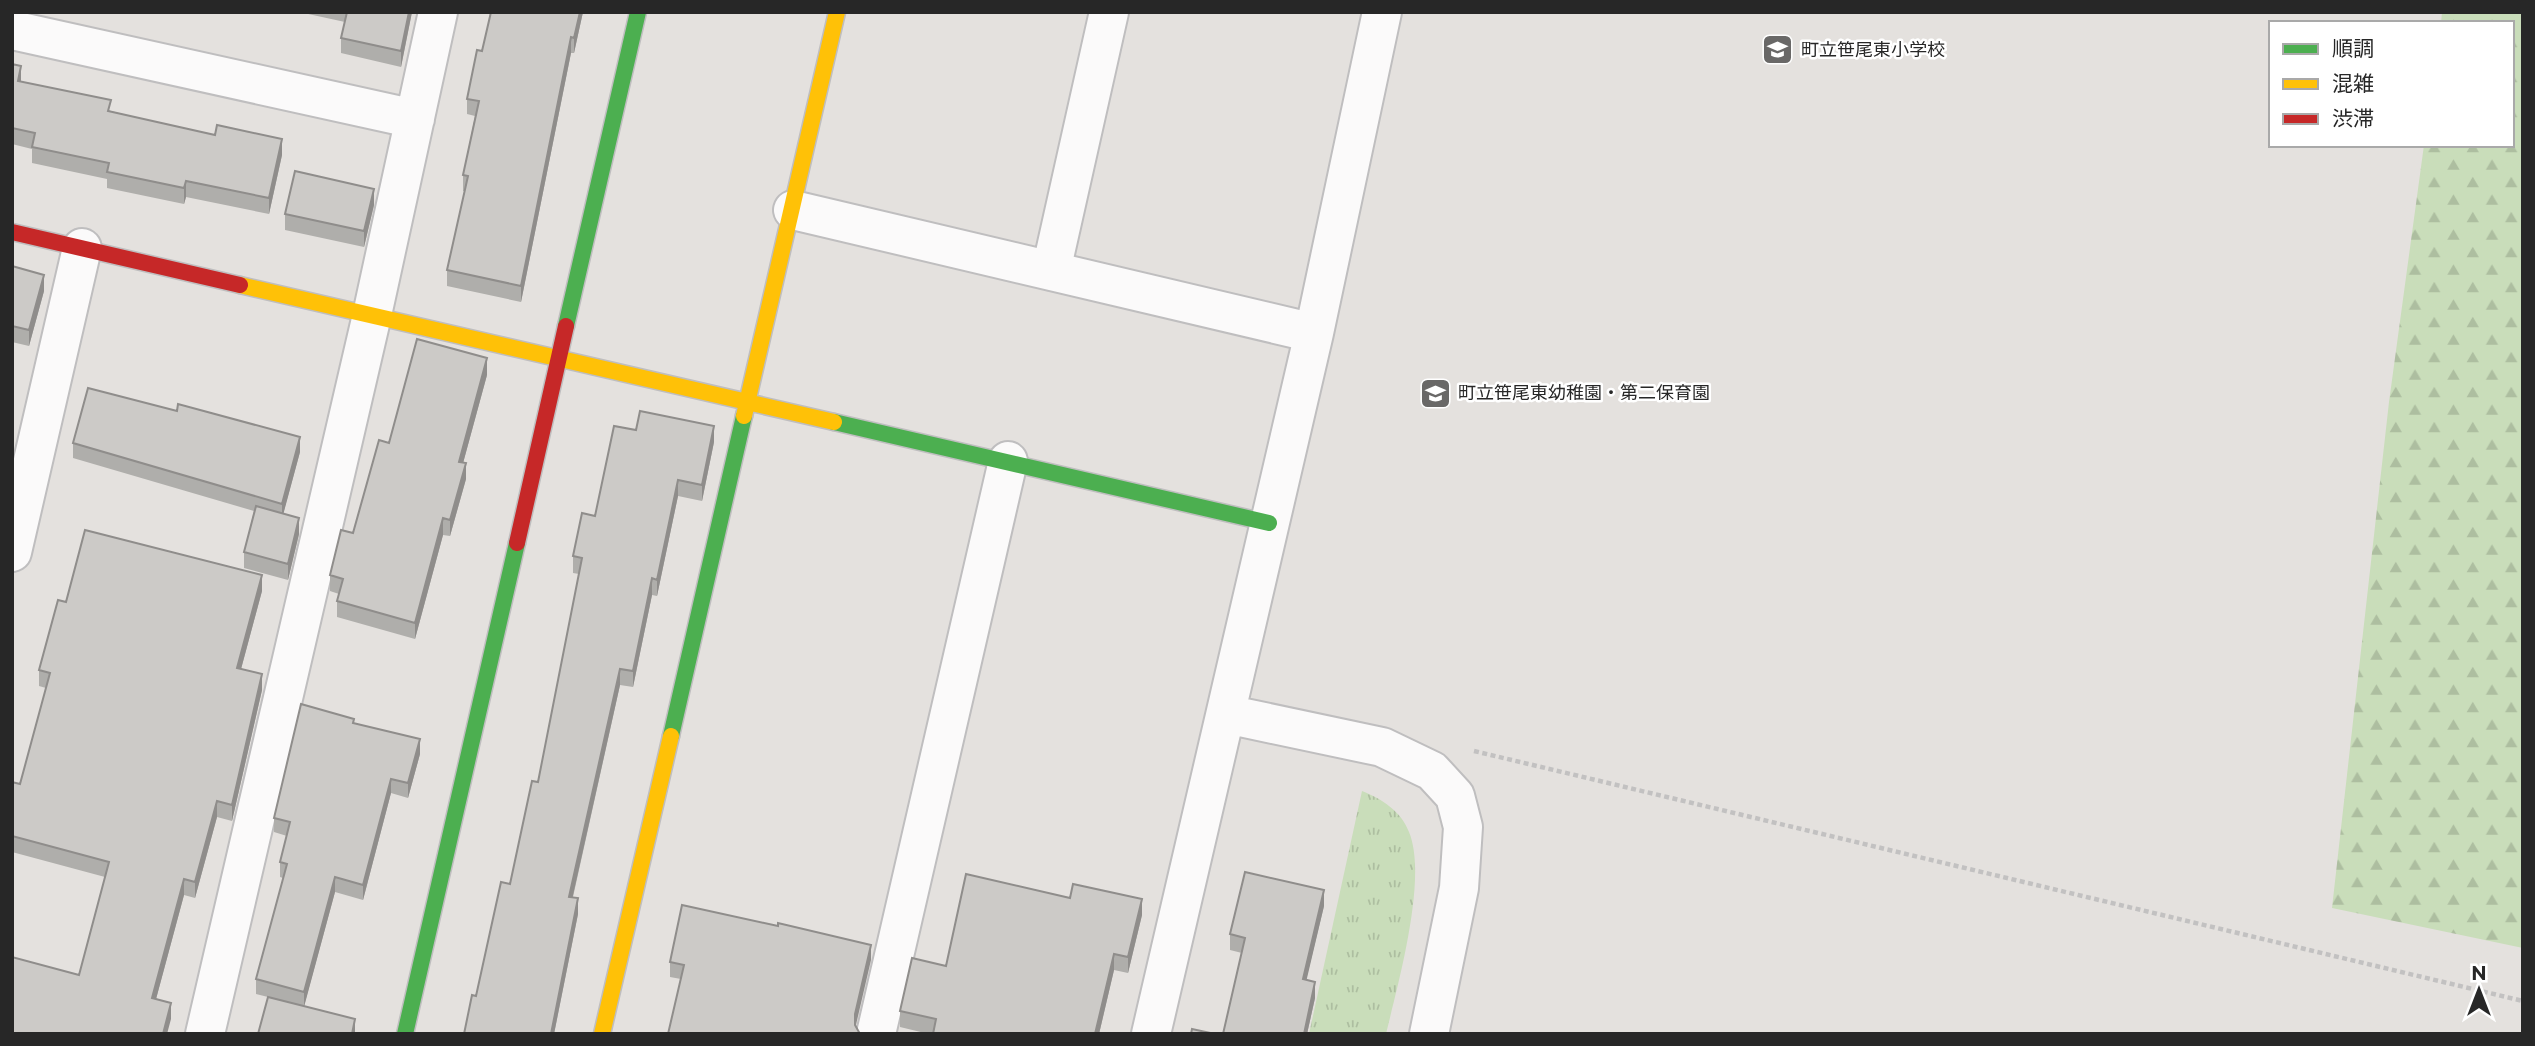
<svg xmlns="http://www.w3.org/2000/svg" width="2535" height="1046" font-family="Montserrat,'Noto Sans JP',sans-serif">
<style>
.grass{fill:url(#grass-tufts)}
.forest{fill:url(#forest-firs)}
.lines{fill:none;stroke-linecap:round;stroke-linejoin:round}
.street-casing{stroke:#bfbebf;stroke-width:42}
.fast-casing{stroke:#bfbebf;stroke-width:19}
.slow-casing{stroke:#bfbebf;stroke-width:19}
.jam-casing{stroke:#bfbebf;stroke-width:19}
.path{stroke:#c2c1c1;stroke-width:4.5;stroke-dasharray:5 3.5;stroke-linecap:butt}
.street{stroke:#fbfafa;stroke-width:38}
.fast{stroke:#4caf50;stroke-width:16}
.slow{stroke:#ffc107;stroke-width:16}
.jam{stroke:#c62828;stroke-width:16}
.wall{fill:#afaeab}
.shaded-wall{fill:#8f8d8b}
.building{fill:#cccac7;stroke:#8f8d8b;stroke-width:2}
.labels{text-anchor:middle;stroke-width:5;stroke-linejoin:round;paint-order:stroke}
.poi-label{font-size:18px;fill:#272727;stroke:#fff;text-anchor:start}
</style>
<defs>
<pattern id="grass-tufts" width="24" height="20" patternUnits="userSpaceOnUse" patternTransform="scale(1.75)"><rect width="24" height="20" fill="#c9ddba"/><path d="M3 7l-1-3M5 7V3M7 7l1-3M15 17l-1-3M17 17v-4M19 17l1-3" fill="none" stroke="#adbea0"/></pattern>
<pattern id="forest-firs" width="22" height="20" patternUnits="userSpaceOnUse" patternTransform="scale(1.75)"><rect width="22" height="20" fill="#c9ddba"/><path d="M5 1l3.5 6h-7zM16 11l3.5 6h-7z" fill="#adbea0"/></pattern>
</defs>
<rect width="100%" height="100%" fill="#e4e1de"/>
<path class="grass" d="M 1362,791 C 1382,799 1401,811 1409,832 C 1428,878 1398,984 1386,1034 L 1309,1034 Z"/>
<path class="forest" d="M 2442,12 L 2523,12 L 2523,948 L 2332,908 L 2389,402 L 2424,145 L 2512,145 L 2512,23 L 2441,23 Z"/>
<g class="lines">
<defs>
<path id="street" d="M 12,30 L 415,119
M 793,210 L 1314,333
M 1051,271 L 1109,12
M 12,552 L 82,248
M 1226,714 L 1382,747 L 1432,771 L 1455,796 L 1463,827 L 1459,888 L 1429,1034
M 205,1034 L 372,315 L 438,12
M 876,1034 L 1008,461
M 1151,1034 L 1314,333 L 1382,12"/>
<path id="fast" d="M 566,326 L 638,12
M 834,422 L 1269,523
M 671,736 L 744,416
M 405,1034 L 517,543"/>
<path id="slow" d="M 240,285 L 834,422
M 744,416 L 837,12
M 602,1034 L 671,736"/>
<path id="jam" d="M 12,232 L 240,285
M 517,543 L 566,326"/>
</defs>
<use href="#street" class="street-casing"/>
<use href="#fast" class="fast-casing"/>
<use href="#slow" class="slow-casing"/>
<use href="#jam" class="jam-casing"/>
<path class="path" d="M 1474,751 L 2523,1001"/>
<use href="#street" class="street"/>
<use href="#fast" class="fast"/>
<use href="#slow" class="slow"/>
<use href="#jam" class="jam"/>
</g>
<path class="wall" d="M 299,12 L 412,12 L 401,67 L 341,53 L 341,38 L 345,22 Z
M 491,12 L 583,12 L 574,53 L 571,53 L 521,302 L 447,286 L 447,270 L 465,191 L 463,191 L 463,175 L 475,116 L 467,114 L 467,99 L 482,51 Z
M 12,64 L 21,81 L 111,111 L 282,155 L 269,214 L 186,197 L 184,204 L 107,188 L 107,179 L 32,163 L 32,149 L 12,144 Z
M 374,205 L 364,247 L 285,230 L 285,214 Z
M 12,266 L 44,291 L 29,346 L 12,342 Z
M 487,375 L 463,463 L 466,479 L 450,536 L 443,535 L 415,639 L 337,617 L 337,601 L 339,594 L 330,591 L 330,575 L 353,533 L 389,443 Z
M 714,442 L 702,501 L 678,496 L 657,596 L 652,595 L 633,687 L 620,685 L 573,897 L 578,914 L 554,1034 L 464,1034 L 510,884 L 538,782 L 579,574 L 573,573 L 573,556 L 595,516 Z
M 73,443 L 300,452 L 283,514 L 299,534 L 288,580 L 244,568 L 244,552 L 254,511 L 73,458 Z
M 262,591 L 241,669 L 262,690 L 232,821 L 217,817 L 195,898 L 184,895 L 156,999 L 171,1019 L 79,975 L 105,877 L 12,852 L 12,782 L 20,784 L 46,688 L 39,686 L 39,670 L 66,602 Z
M 354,723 L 420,754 L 408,798 L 391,793 L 363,900 L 335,892 L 304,1006 L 355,1034 L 268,997 L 256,994 L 256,979 L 283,878 L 280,877 L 280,862 L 287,836 L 274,832 L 274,818 Z
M 1070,898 L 1142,915 L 1128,973 L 1114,970 L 1099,1034 L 929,1034 L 900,1027 L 900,1011 L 946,966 Z
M 1324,906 L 1306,980 L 1315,998 L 1307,1034 L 1223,1034 L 1242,953 L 1230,950 L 1230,934 Z
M 871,960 L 681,979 L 670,977 L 670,962 Z"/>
<path class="shaded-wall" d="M 409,12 L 412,12 L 401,67 L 401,51 Z
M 580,12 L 583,12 L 574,53 L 574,38 Z
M 571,37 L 571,53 L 521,302 L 521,286 Z
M 21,66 L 21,82 L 18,81 Z
M 282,139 L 282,155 L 269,214 L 269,198 Z
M 186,181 L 186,197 L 184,204 L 184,188 Z
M 374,189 L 374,205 L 364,247 L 364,231 Z
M 44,275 L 44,291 L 29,346 L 29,330 Z
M 487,358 L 487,375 L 459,478 L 459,462 Z
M 714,426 L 714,442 L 702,501 L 702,485 Z
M 300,437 L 300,452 L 282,519 L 282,504 Z
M 466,463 L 466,479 L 450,536 L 450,520 Z
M 678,480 L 678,496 L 657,596 L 657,580 Z
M 299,518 L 299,534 L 288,580 L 288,564 Z
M 443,518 L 443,535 L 415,639 L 415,623 Z
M 262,575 L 262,591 L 237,684 L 237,668 Z
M 652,578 L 652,595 L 633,687 L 633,671 Z
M 620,669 L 620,685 L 569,913 L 569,897 Z
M 262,674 L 262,690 L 232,821 L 232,805 Z
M 420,739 L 420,754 L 408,798 L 408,783 Z
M 391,779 L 391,793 L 363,900 L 363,885 Z
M 217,801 L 217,817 L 195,898 L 195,882 Z
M 335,877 L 335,892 L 304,1007 L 304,992 Z
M 184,879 L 184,895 L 152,1014 L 152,998 Z
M 1324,890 L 1324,906 L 1303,995 L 1303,979 Z
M 578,898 L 578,914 L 554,1034 L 551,1034 Z
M 1142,899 L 1142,915 L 1128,973 L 1128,957 Z
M 871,945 L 871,960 L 855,1029 L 855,1014 Z
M 1114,954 L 1114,970 L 1099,1034 L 1095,1034 Z
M 1315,982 L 1315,998 L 1307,1034 L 1304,1034 Z
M 171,1003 L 171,1019 L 167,1034 L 163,1034 Z
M 355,1019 L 355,1034 L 352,1034 Z"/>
<path class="building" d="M 347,12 L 409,12 L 401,51 L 341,38 Z
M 491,12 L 580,12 L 574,38 L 571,37 L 521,286 L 447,270 L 468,176 L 463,175 L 479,101 L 467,99 L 477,50 L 482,51 Z
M 12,64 L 21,66 L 18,81 L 111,100 L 108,111 L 215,135 L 217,125 L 282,139 L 269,198 L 186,181 L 184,188 L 107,172 L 109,163 L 32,147 L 35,133 L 12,128 Z
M 295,171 L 374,189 L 364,231 L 285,214 Z
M 12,266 L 44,275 L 29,330 L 12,326 Z
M 417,339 L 487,358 L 459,462 L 466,463 L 450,520 L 443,518 L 415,623 L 337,601 L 343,579 L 330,575 L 341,530 L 353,533 L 379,440 L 389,443 Z
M 88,388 L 177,411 L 178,404 L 300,437 L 282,504 L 73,443 Z
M 640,411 L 714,426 L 702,485 L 678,480 L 657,580 L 652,578 L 633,671 L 620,669 L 569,897 L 578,898 L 551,1034 L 464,1034 L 472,995 L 476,996 L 501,882 L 510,884 L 532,781 L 538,782 L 582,558 L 573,556 L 582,513 L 595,516 L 614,426 L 636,430 Z
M 256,506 L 299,518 L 288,564 L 244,552 Z
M 85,530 L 262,575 L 237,668 L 262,674 L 232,805 L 217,801 L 195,882 L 184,879 L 152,998 L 171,1003 L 163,1034 L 12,1034 L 12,957 L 79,975 L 109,862 L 12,836 L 12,782 L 20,784 L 50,673 L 39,670 L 58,600 L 66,602 Z
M 301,704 L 354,719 L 353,723 L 420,739 L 408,783 L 391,779 L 363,885 L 335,877 L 304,992 L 256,979 L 287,864 L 280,862 L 290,822 L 274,818 Z
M 1245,872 L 1324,890 L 1303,979 L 1315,982 L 1304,1034 L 1223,1034 L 1245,938 L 1230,934 Z
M 966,874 L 1070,898 L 1073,884 L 1142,899 L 1128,957 L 1114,954 L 1095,1034 L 933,1034 L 936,1019 L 900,1011 L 912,958 L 946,966 Z
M 682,905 L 778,926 L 778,923 L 871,945 L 855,1014 L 855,1025 L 860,1034 L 668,1034 L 684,965 L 670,962 Z
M 268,997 L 355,1019 L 352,1034 L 258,1034 Z
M 1192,1029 L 1215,1034 L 1191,1034 Z"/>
<defs>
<symbol id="school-square" viewBox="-11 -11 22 22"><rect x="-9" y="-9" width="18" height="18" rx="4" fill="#696867" stroke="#fff"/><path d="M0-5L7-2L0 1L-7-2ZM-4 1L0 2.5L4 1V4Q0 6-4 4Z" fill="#fff"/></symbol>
</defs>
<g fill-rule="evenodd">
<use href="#school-square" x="1760" y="32" width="35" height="35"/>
<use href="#school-square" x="1418" y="376" width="35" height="35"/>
</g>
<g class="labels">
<g class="poi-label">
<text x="1801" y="56">町立笹尾東小学校</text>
<text x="1458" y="399">町立笹尾東幼稚園・第二保育園</text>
</g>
</g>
<rect width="2535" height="1046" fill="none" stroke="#272727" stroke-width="28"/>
<rect x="2269" y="21" width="245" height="126" fill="#ffffff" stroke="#a9a9a9" stroke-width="2"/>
<rect x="2283" y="44" width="35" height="10" fill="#4caf50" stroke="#a9a9a9" stroke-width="2"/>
<text x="2332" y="56" font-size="21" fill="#272727">順調</text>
<rect x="2283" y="79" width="35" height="10" fill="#ffc107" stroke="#a9a9a9" stroke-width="2"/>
<text x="2332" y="91" font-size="21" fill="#272727">混雑</text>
<rect x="2283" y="114" width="35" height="10" fill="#c62828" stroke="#a9a9a9" stroke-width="2"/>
<text x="2332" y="126" font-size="21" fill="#272727">渋滞</text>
<g transform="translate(2479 990)" stroke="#ffffff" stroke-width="5" paint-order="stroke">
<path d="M0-5L12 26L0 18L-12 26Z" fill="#272727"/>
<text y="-10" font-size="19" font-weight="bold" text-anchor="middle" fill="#272727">N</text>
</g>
</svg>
